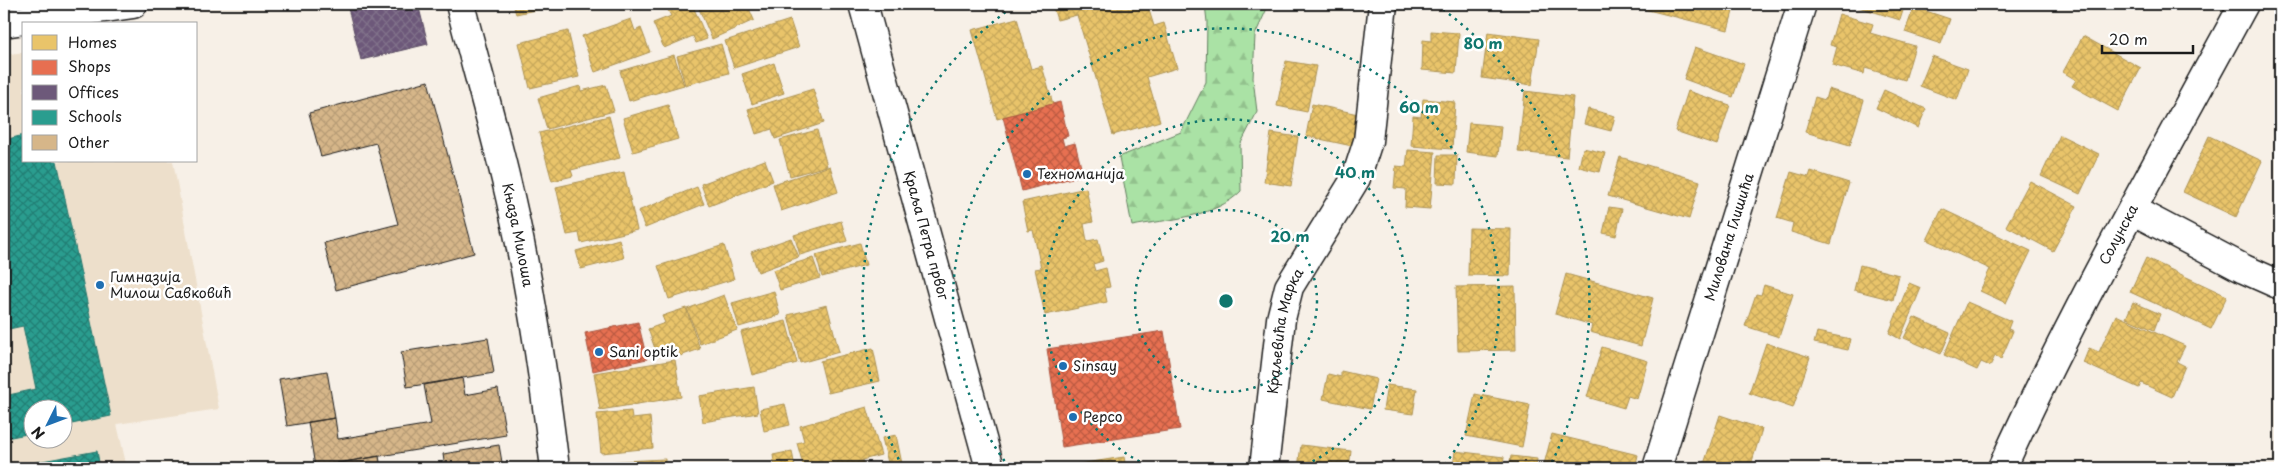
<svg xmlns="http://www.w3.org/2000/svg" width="2284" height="472" font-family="'Playpen Sans',sans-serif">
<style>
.built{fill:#eddfcb;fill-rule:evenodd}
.forest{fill:url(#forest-firs);stroke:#637f60}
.homes{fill:url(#homes-cross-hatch);stroke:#ac9253}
.shops{fill:url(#shops-cross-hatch);stroke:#aa5641}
.offices{fill:url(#offices-cross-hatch);stroke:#55475e}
.schools{fill:url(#schools-cross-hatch);stroke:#26766c}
.building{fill:url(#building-cross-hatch);stroke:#1c1c1c}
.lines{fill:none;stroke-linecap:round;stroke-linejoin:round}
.minor-casing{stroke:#1c1c1c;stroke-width:31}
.minor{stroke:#fff;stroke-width:28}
.ring{fill:none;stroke:#0f766e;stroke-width:2.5;stroke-dasharray:2.5 5}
.poi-dot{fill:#1f6fb2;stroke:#fff;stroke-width:2}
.labels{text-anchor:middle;stroke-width:5;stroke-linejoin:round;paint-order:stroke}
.poi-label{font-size:14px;fill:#1c1c1c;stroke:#fff;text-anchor:start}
.street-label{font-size:14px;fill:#1c1c1c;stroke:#fff}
.centre{fill:#0f766e;stroke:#fff;stroke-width:2.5}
.ring-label{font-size:15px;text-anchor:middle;font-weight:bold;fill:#0f766e;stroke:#fff;stroke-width:5;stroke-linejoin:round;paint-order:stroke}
</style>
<defs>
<pattern id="forest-firs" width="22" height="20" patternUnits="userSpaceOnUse" patternTransform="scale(1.25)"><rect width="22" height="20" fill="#aae2a5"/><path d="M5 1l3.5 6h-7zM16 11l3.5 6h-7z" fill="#92c18d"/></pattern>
<pattern id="homes-cross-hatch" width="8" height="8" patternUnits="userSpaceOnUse" patternTransform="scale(1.25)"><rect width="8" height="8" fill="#e9c46a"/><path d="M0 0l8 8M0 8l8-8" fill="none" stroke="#c7a85b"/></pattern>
<pattern id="shops-cross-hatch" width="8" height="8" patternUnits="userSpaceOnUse" patternTransform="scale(1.25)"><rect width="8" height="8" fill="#e76f51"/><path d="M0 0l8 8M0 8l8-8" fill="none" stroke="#ba5a42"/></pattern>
<pattern id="offices-cross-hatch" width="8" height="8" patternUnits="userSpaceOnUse" patternTransform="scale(1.25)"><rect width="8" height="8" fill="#6d597a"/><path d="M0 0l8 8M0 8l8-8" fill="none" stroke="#80728a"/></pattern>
<pattern id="schools-cross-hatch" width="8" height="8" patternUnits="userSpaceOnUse" patternTransform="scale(1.25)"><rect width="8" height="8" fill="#2a9d8f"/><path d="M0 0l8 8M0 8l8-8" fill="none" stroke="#237f74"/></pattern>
<pattern id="building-cross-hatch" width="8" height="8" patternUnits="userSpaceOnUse" patternTransform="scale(1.25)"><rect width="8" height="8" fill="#d6b689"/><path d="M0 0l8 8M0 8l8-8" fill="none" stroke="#b79c76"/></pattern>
</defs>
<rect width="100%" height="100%" fill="#f7f0e7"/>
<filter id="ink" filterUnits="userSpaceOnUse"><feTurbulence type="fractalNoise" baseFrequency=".02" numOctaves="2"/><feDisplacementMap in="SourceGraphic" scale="10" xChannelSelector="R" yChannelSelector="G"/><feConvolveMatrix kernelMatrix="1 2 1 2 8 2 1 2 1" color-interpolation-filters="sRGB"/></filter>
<g filter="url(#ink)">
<path class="built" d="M 24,52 L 24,161 L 173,161 L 219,409 L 117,424 L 127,468 L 4,468 L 4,55 ZM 32,410 L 62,410 L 62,440 L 32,440 Z"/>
<path class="forest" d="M 1205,4 L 1269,4 L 1255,35 L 1253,78 L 1257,112 L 1240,145 L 1241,191 C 1215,218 1168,219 1132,226 L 1119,157 L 1181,132 L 1206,82 L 1207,22 Z"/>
<path class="homes" d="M 513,4 L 562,4 L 516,14 Z
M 665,4 L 692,4 L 707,39 L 696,43 L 693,36 L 664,48 L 653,23 L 671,16 Z
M 697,4 L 739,4 L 741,7 L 747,4 L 754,20 L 712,39 Z
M 1052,4 L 1147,4 L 1154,26 L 1164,23 L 1177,68 L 1147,77 L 1160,121 L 1113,135 L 1077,15 L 1057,20 Z
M 1624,4 L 1735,4 L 1728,30 Z
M 1849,4 L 1905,4 L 1900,20 Z
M 1914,7 L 1950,19 L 1941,44 L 1905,32 Z
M 1839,14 L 1873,24 L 1870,33 L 1915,46 L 1905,80 L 1865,68 L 1864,74 L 1832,65 L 1837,47 L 1830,45 Z
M 1017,18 L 1031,69 L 1042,66 L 1053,104 L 997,119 L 972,30 Z
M 631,19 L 635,31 L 641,28 L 650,52 L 595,72 L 582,36 Z
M 790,20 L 799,47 L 734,68 L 725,41 Z
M 568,31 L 579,77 L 530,88 L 519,43 Z
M 1431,31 L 1459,33 L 1456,73 L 1422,70 L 1423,40 L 1431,41 Z
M 1488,32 L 1539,39 L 1532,85 L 1482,78 Z
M 2083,36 L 2141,68 L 2118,111 L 2072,86 L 2076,80 L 2063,72 Z
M 721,44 L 729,73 L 685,85 L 677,56 Z
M 1695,47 L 1744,64 L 1733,97 L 1684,79 Z
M 674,55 L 684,85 L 629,101 L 620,71 Z
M 1932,56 L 1968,69 L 1957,100 L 1920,86 Z
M 1286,61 L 1316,66 L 1307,112 L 1277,106 Z
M 774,63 L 784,93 L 752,104 L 742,74 Z
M 606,85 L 614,111 L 547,129 L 538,98 L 580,86 L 581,91 Z
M 813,89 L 824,123 L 775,139 L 772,129 L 756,134 L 748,109 Z
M 1828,89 L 1864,100 L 1850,145 L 1805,132 L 1815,97 L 1825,100 Z
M 1884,90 L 1926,109 L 1918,128 L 1876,108 Z
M 1525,91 L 1573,97 L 1567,157 L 1518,152 Z
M 1688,91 L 1730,105 L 1717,145 L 1675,131 Z
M 1423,99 L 1455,102 L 1452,149 L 1411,146 L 1413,116 L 1421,117 Z
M 1312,104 L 1358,114 L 1352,146 L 1306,136 Z
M 668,105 L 678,139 L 633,152 L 623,118 Z
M 1588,109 L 1615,116 L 1611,131 L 1584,124 Z
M 609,116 L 620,158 L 571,170 L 573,176 L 552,181 L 539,133 Z
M 1469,123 L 1501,126 L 1498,156 L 1466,152 Z
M 817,130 L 827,166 L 790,176 L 780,140 Z
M 1271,133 L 1298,137 L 1291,186 L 1264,182 Z
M 2060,135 L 2099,154 L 2080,194 L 2041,176 Z
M 2209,136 L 2262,161 L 2236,217 L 2183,192 Z
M 1583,148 L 1605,153 L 1600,172 L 1579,167 Z
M 1408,150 L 1435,152 L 1430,209 L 1405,207 L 1406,189 L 1394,188 L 1396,166 L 1406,167 Z
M 1438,155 L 1457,155 L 1456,184 L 1437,183 Z
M 1620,157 L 1700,181 L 1689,219 L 1608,196 Z
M 765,160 L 773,181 L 709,206 L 701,184 Z
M 830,166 L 838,192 L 781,211 L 773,184 Z
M 1811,171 L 1849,183 L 1831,244 L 1791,232 L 1793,223 L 1777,218 L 1791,172 L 1809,177 Z
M 624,172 L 637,230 L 581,243 L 579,233 L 567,235 L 556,187 Z
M 2030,181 L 2077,206 L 2053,251 L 2006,226 Z
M 697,187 L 704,204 L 645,228 L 638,211 Z
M 1086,188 L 1093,222 L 1084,224 L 1087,241 L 1098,239 L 1103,261 L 1093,264 L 1095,271 L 1106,268 L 1110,287 L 1104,288 L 1107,302 L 1045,315 L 1035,269 L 1041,268 L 1033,230 L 1028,231 L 1022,202 Z
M 1609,207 L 1622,209 L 1616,236 L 1603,233 Z
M 1942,209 L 2031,251 L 2006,303 L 1980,291 L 1990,269 L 1927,240 Z
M 841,221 L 847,241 L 800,255 L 794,235 Z
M 1469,228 L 1511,229 L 1510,276 L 1468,275 Z
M 791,238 L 799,257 L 758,272 L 751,252 Z
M 619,239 L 624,258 L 581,269 L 576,251 Z
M 860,243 L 866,265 L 822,277 L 816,255 Z
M 724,245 L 734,279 L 669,299 L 658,266 Z
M 813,258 L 820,278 L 780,290 L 773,270 Z
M 2146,258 L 2227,296 L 2211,329 L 2130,292 Z
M 1860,265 L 1899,275 L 1893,300 L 1854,290 Z
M 1566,274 L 1653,298 L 1641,346 L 1590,332 L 1592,325 L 1555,314 Z
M 1909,283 L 1921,288 L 1900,339 L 1889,333 Z
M 1764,285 L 1793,294 L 1779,337 L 1745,326 L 1756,294 L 1761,295 Z
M 1515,286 L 1516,350 L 1458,351 L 1456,287 Z
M 774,291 L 780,315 L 739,327 L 732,303 Z
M 724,295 L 737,330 L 700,344 L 687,309 Z
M 1967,302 L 2011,321 L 2008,329 L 2013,331 L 2001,359 L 1995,356 L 1990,366 L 1981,362 L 1977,370 L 1944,355 Z
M 2133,302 L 2160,314 L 2154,330 L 2126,318 Z
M 827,305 L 839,352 L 800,363 L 788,315 Z
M 686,308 L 700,349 L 680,356 L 678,350 L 658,357 L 648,329 L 665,323 L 662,316 Z
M 2116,315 L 2185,346 L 2177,362 L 2185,366 L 2172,397 L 2141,383 L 2139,388 L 2083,363 L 2089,348 L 2099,352 Z
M 1914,317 L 1950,333 L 1941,354 L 1904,338 Z
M 786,321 L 797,363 L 752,375 L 741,332 Z
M 1817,332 L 1851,339 L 1848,350 L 1814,343 Z
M 1766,343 L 1810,357 L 1793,408 L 1749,393 Z
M 1602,347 L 1648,361 L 1637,399 L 1628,396 L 1624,408 L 1587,397 Z
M 873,348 L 880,381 L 828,393 L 820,361 Z
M 675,360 L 681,397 L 600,410 L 594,373 Z
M 1341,371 L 1376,379 L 1370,409 L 1323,399 L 1328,374 L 1341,377 Z
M 1387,385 L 1417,389 L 1413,414 L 1383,410 Z
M 754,387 L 758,413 L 703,422 L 699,396 Z
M 1475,394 L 1530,405 L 1522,447 L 1466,436 Z
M 785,404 L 790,425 L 764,431 L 760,409 Z
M 867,407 L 881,455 L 862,460 L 864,467 L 858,468 L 841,468 L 840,465 L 830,468 L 804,468 L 797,443 L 804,441 L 800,426 Z
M 631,411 L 632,419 L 650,417 L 653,448 L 601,453 L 597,414 Z
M 1720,415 L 1762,429 L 1750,468 L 1716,468 L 1704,464 Z
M 1552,434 L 1638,455 L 1635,468 L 1543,468 Z
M 896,435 L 902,464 L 889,467 L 882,438 Z
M 1301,445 L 1351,451 L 1349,468 L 1298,468 Z
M 792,451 L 795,468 L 775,468 L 773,455 Z
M 1455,451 L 1504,457 L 1503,468 L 1453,468 Z
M 1511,456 L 1537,459 L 1536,468 L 1509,468 Z
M 1124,457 L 1126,468 L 1053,468 Z
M 665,459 L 665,468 L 603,468 L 602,462 Z"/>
<path class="shops" d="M 1060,102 L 1068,136 L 1062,138 L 1064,146 L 1075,143 L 1083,175 L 1022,191 L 1003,117 Z
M 638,322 L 647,359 L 593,371 L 585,333 Z
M 1164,331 L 1180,429 L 1062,447 L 1047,349 Z"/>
<path class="offices" d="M 347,4 L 418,4 L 428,44 L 361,60 Z"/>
<path class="schools" d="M 24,135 L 24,161 L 57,161 L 111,416 L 62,426 L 62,410 L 32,410 L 32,433 L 6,438 L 4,396 L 36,389 L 23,326 L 4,330 L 4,259 L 10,258 L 4,226 L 4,140 Z
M 97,451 L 100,468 L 4,468 Z"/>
<path class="building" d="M 428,81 L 474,253 L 336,290 L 324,243 L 398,224 L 376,143 L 321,157 L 309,113 Z
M 488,338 L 494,373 L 407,387 L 401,352 Z
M 327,371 L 335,418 L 287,426 L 279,379 Z
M 462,378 L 465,395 L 498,389 L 506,435 L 315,467 L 308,422 L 335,418 L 338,439 L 431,424 L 424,385 Z
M 499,445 L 503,468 L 445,468 L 443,454 Z
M 379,456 L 381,468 L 306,468 L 315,467 Z"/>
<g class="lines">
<defs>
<g id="minor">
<path id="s1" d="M 460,4 C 475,63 492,121 506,180 C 529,275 543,372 555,468"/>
<path id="s2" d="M 863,4 L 990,468"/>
<path d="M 4,23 L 133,4"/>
<path d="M 2132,210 L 2244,269 L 2280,285"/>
<path id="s3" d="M 1264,468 L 1281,319 L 1289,287 L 1356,178 L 1368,141 L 1383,4"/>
<path id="s4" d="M 1657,468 L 1802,4"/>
<path id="s5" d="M 2002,468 C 2074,309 2161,157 2244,4"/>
</g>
</defs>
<use href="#minor" class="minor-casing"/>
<use href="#minor" class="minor"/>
</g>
</g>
<g class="ring">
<circle cx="1226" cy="301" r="91"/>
<path d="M1153 468A182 182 0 1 1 1299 468"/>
<path d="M1009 467A273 273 0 1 1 1443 467"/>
<path d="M902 466A364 364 0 0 1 1015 5M1437 5A364 364 0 0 1 1550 466"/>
</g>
<g class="poi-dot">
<circle cx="1027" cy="174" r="5"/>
<circle cx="100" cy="285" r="5"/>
<circle cx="599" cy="352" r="5"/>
<circle cx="1063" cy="366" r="5"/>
<circle cx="1073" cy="417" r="5"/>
</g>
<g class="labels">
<g class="poi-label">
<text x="1037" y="179">Техноманија</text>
<text x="110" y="282">Гимназија<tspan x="110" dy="16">Милош Савковић</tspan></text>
<text x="609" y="357">Sani optik</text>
<text x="1073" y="371">Sinsay</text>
<text x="1083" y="422">Pepco</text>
</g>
<g class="street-label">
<text dy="5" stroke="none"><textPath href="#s1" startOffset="238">Књаза Милоша</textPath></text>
<text dy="5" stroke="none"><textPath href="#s5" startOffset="261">Солунска</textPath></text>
<text dy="5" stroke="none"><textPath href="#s2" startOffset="240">Краља Петра првог</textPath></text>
<text dy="5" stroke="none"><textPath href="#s4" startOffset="242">Милована Глишића</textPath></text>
<text dy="5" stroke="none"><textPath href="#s3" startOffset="139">Краљевића Марка</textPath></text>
</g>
</g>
<circle cx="1226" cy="301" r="8" class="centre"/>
<g class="ring-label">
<text x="1483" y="49">80 m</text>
<text x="1419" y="113">60 m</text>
<text x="1355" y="178">40 m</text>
<text x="1290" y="242">20 m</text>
</g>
<rect width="2284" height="472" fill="none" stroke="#fff" stroke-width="20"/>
<rect x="10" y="10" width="2264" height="452" fill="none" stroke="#1c1c1c" stroke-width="2" filter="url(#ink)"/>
<rect x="22" y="22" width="175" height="140" fill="#ffffff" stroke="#a4a4a4"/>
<rect x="32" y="35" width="25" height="15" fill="#e9c46a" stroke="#a4a4a4"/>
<text x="68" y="48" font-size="15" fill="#1c1c1c">Homes</text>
<rect x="32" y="60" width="25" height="15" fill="#e76f51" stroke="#a4a4a4"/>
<text x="68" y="72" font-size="15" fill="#1c1c1c">Shops</text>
<rect x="32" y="85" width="25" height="15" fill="#6d597a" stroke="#a4a4a4"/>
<text x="68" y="98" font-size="15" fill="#1c1c1c">Offices</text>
<rect x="32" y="110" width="25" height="15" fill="#2a9d8f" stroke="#a4a4a4"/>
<text x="68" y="122" font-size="15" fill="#1c1c1c">Schools</text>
<rect x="32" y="135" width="25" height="15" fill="#d6b689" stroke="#a4a4a4"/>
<text x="68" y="148" font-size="15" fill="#1c1c1c">Other</text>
<g transform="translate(48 424) rotate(228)"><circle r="24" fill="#ffffff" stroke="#a4a4a4"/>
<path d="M0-4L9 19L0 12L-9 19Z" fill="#1f6fb2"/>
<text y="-8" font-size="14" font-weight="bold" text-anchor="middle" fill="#1c1c1c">N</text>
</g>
<path d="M2102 45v8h91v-8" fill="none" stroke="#1c1c1c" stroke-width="2.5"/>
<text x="2109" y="45" font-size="15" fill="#1c1c1c" stroke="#ffffff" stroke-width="4" paint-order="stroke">20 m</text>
</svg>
